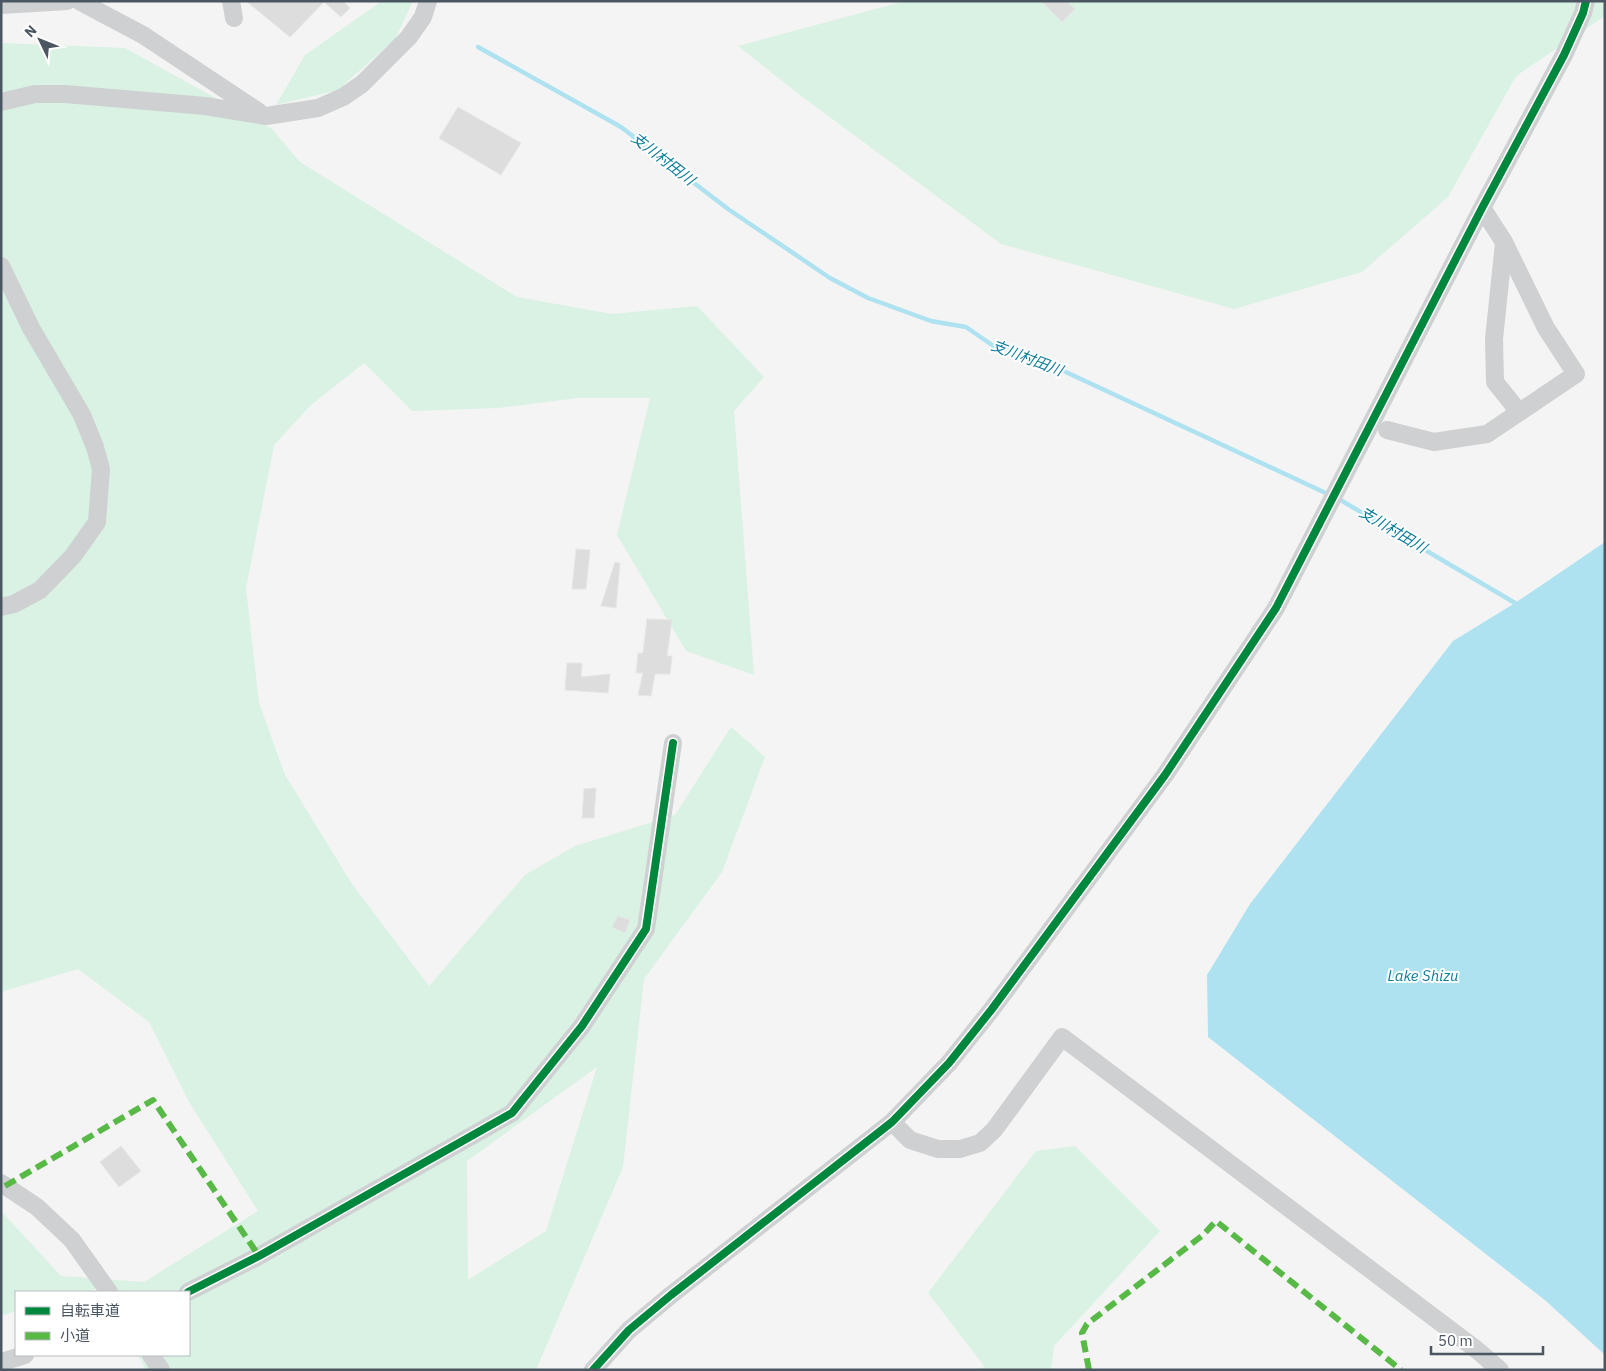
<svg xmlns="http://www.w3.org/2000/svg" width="1606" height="1371" font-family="'IBM Plex Sans','Noto Sans JP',sans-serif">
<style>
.green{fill:#d9f2e3;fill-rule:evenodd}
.water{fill:#aee2f0}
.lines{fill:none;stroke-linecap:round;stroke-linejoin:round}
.stream{stroke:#aee2f0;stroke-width:4.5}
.building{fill:#ddddde;stroke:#e5e6e7}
.minor{stroke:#ced0d2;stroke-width:18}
.quiet{stroke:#58b947;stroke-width:6;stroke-dasharray:12 6;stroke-linecap:butt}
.cycleway-casing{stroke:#fff;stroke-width:11}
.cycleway{stroke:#00873e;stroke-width:8}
.labels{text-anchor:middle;stroke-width:4;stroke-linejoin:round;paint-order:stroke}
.water-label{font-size:15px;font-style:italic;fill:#0c7c9b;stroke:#fff}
</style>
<rect width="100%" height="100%" fill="#f4f4f4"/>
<path class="green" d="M 382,1 L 413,1 L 395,39 L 338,90 L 276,105 L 305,55 Z
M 905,1 L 1605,1 L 1605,16 L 1516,76 L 1448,197 L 1362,272 L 1234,309 L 1001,244 L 796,92 L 738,46 Z
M 1,43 L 125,48 L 272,129 L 300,162 L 517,297 L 612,314 L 697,306 L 764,377 L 734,411 L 754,675 L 686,651 L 617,535 L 650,398 L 578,398 L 498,408 L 412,411 L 364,363 L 311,405 L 274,445 L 246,588 L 259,703 L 285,775 L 352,884 L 429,986 L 525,875 L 575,846 L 675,815 L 731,727 L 765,757 L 722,872 L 644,979 L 623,1167 L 536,1370 L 146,1370 L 138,1355 L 189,1355 L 189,1292 L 103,1292 L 101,1288 L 84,1292 L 16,1292 L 16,1311 L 1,1316 L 1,1211 L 61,1276 L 144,1282 L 258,1211 L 189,1102 L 149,1022 L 78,969 L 1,992 ZM 597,1067 L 546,1231 L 468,1280 L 467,1161 Z
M 1075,1146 L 1160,1231 L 1054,1346 L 1051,1370 L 972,1370 L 985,1367 L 928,1293 L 1036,1151 Z"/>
<path class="water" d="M 1605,542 L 1605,1355 L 1546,1301 L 1208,1037 L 1207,975 L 1250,904 L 1453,641 L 1515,603 Z"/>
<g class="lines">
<path class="stream" d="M 478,47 L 621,127 L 728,209 L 830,278 L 868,298 L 931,321 L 966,327 L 995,347 L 1025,353 L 1330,495
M 1337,498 L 1515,603"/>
</g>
<path class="building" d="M 246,1 L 343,1 L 350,8 L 341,17 L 324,2 L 290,37 Z
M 1041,1 L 1066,1 L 1075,9 L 1062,22 Z
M 458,107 L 521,143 L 501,175 L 439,138 Z
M 576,549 L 590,550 L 586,589 L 572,589 Z
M 615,562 L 620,563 L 616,608 L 601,606 Z
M 647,619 L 672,620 L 667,656 L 672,656 L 670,674 L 655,674 L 651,696 L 638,695 L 643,673 L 636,673 L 638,653 L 643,653 Z
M 567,663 L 582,663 L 581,677 L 610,674 L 608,693 L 565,690 Z
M 596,788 L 594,818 L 582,818 L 584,789 Z
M 618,916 L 630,920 L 625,933 L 612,927 Z
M 121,1146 L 141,1171 L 119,1187 L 100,1162 Z"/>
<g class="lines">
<path class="minor" d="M 79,1 L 143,35 L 259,112
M 231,1 L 234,18
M 1,5 L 67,1
M 1,102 L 35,94 L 65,94 L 205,106 L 266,116 L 318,108 L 343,97 L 362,84 L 409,37 L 423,17 L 428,1
M 1504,243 L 1494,339 L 1495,382 L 1519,412
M 1,266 L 31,328 L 82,415 L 95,447 L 101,469 L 97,522 L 73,556 L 40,590 L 14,604 L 1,607
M 1387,430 L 1434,442 L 1487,434 L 1576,374 L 1546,328 L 1504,242 L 1482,208
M 892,1122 L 910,1140 L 938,1149 L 960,1149 L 980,1143 L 994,1130 L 1062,1037 L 1477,1350 L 1500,1370
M 1,1183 L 37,1207 L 72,1240 L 109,1292
M 188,1292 L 259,1256 L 512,1113 L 582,1026 L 646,929 L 673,743
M 151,1355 L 161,1370
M 1,1362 L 25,1355
M 593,1370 L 629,1330 L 671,1295 L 892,1122 L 949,1063 L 992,1009 L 1165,775 L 1276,608 L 1482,208 L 1564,55 L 1583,13 L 1586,1"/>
<path class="quiet" d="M 5,1186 L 153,1100 L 259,1256
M 1089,1370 L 1082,1333 L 1087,1324 L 1203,1235 L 1216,1221 L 1401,1370"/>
<defs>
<path id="cycleway" d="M 188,1292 L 259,1256 L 512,1113 L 582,1026 L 646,929 L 673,743
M 593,1370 L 629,1330 L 671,1295 L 892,1122 L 949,1063 L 992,1009 L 1165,775 L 1276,608 L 1482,208 L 1564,55 L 1583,13 L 1586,1"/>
</defs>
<use href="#cycleway" class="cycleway-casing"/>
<use href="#cycleway" class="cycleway"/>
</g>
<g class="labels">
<g class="water-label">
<text transform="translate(663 159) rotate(38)" y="5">支川村田川</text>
<text transform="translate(1027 358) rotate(21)" y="5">支川村田川</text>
<text transform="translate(1393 530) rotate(31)" y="5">支川村田川</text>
<text x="1423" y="981">Lake Shizu</text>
</g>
</g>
<rect width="1606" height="1371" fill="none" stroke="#4a5661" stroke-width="5"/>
<rect x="15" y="1291" width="175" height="65" fill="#ffffff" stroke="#b7bbc0"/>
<rect x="25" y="1307" width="25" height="8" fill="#00873e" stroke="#b7bbc0"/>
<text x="60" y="1316" font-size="15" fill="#4a5661">自転車道</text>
<rect x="25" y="1332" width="25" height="8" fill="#58b947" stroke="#b7bbc0"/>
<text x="60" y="1341" font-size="15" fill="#4a5661">小道</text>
<g transform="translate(40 40) rotate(313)" stroke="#ffffff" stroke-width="4" paint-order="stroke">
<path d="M0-4L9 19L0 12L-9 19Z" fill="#4a5661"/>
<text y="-8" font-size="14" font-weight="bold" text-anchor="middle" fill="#4a5661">N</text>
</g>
<path d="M1431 1346v8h112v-8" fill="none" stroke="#4a5661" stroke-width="2.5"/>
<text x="1438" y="1346" font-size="15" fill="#4a5661" stroke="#ffffff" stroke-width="4" paint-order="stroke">50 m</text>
</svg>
